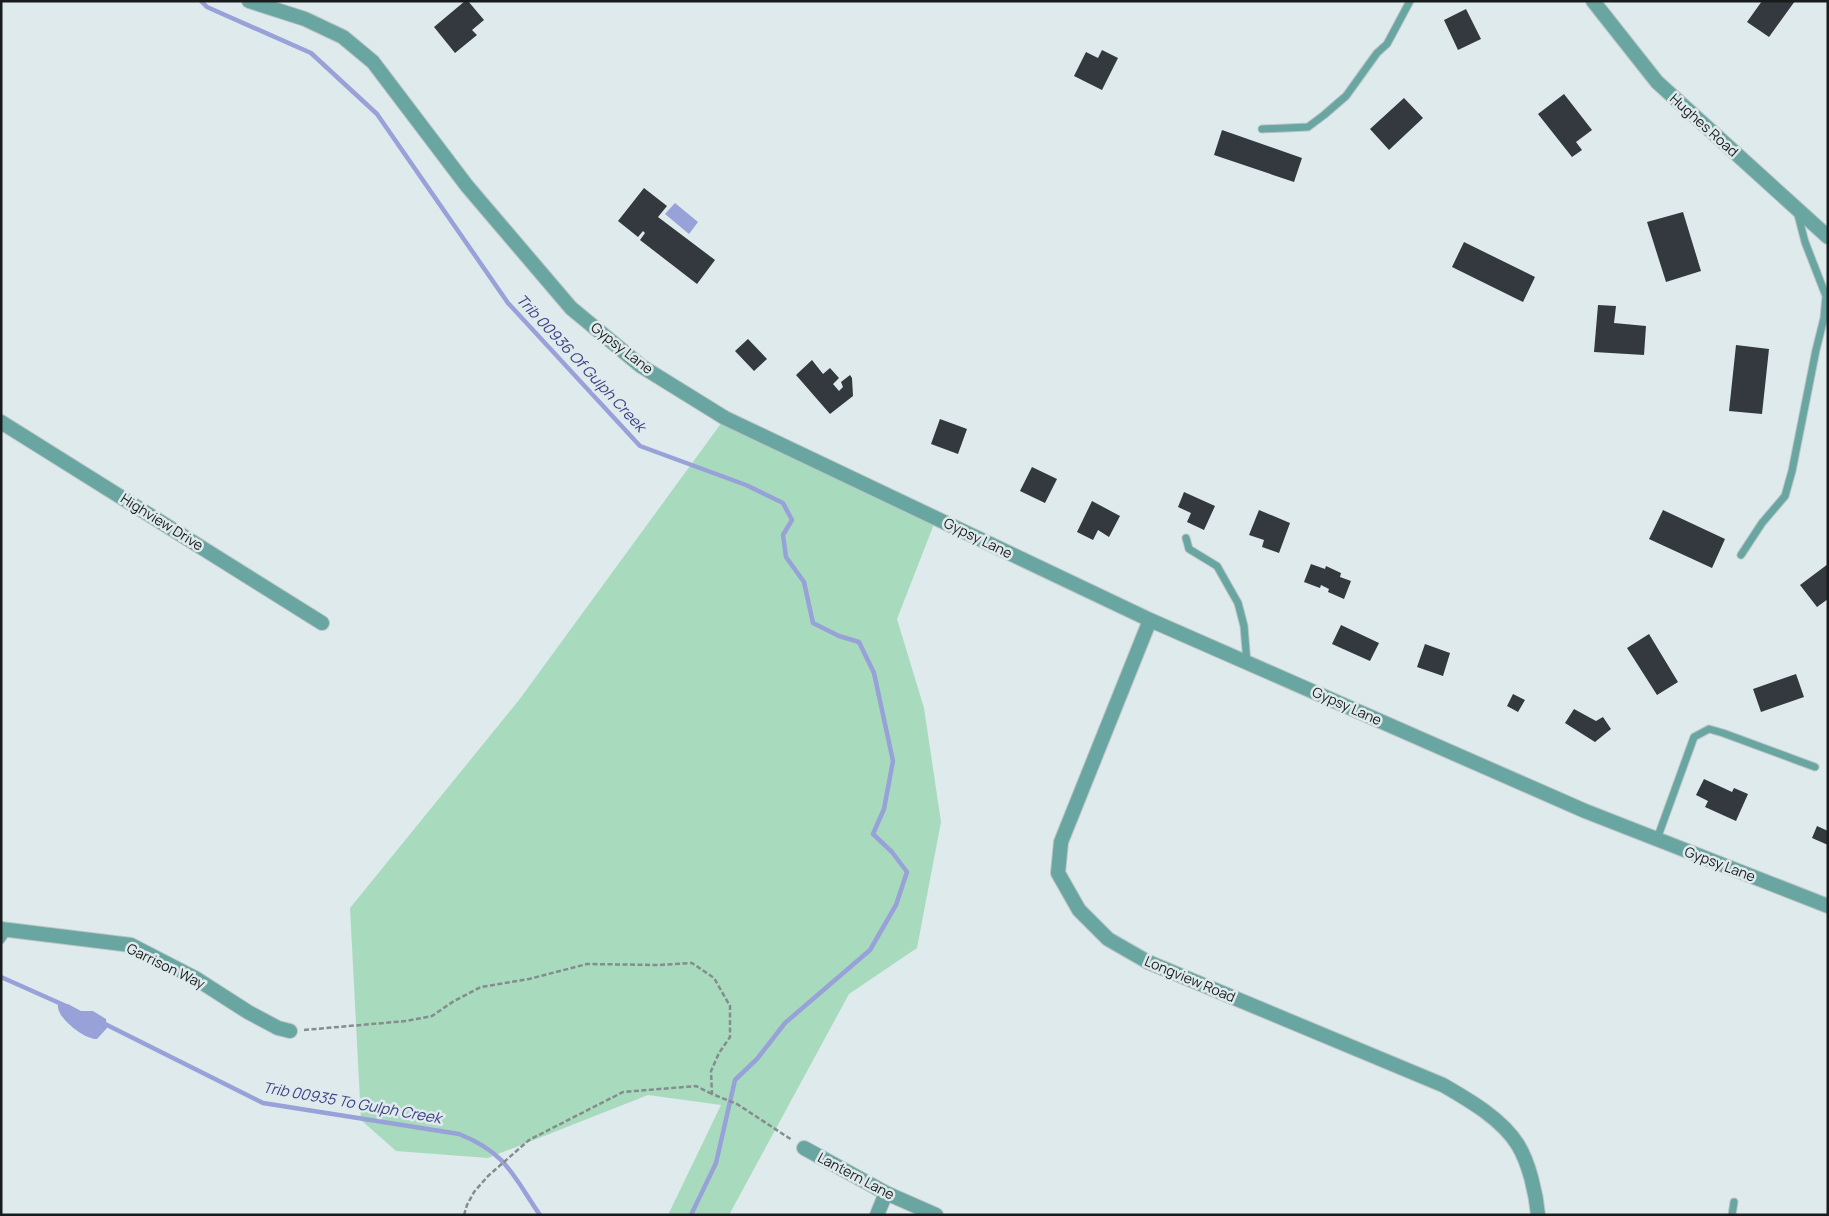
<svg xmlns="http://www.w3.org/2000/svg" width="1829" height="1216" font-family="Manrope,sans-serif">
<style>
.green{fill:#a8dbbd}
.water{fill:#98a1d8}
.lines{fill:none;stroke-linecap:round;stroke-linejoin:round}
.stream{stroke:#98a1d8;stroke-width:4.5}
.building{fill:#33393e}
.service-casing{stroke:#bbc5c8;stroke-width:9}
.minor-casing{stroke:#bbc5c8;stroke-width:16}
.path{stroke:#848c8e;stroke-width:2.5;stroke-dasharray:5 2.5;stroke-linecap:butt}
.service{stroke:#6aa6a1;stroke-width:7}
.minor{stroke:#6aa6a1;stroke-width:14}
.labels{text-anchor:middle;stroke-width:5;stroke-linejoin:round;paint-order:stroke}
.street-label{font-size:14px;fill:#181c1d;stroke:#dfeaed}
.water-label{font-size:15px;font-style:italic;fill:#3c4084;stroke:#dfeaed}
</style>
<rect width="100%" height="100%" fill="#dfeaed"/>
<path class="green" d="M 725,418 L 936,519 L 897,619 L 924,708 L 941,822 L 917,948 L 849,994 L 729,1215 L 668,1215 L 721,1105 L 648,1095 L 488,1158 L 396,1151 L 361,1120 L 350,908 L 519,700 Z"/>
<path class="water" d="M 675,203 L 698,222 L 689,234 L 665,214 Z
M 58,1004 L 68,1004 L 81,1011 L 93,1011 L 106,1019 L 107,1028 L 97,1039 C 85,1040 55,1017 58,1004 Z"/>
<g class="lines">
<path class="stream" d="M 201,1 L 207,7 L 311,53 L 377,114 L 508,303 L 640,446 L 746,485 L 783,503 L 792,520 L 783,535 L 786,557 L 804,582 L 813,623 L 839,636 L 859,642 L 874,673 L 893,761 L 884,809 L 873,834 L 892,852 L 907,872 L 896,905 L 870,950 L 785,1023 L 757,1059 L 735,1080 L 716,1163 L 691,1215
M 1,977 L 66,1006
M 103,1023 L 263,1103 L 459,1134 C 507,1153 513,1176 540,1215"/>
</g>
<path class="building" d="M 465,1 L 468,1 L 484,20 L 472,30 L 477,35 L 455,53 L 434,27 Z
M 1762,1 L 1795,1 L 1769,37 L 1747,22 Z
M 1466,9 L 1481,39 L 1458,50 L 1444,20 Z
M 1102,50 L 1118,58 L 1102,90 L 1074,76 L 1086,52 L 1098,58 Z
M 1564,94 L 1592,130 L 1576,142 L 1582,150 L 1572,157 L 1538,114 Z
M 1404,98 L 1423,118 L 1389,150 L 1370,129 Z
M 1222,130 L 1302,158 L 1294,182 L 1214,155 Z
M 644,188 L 667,206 L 658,217 L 715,260 L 697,284 L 640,240 L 645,233 L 643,231 L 638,237 L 618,221 Z
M 1683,212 L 1701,271 L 1666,282 L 1647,222 Z
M 1464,242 L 1535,277 L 1523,302 L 1452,267 Z
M 1598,305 L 1616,306 L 1614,323 L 1646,326 L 1644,355 L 1594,352 Z
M 748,339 L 767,359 L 754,371 L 735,351 Z
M 1736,345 L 1769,349 L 1762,414 L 1729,411 Z
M 812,360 L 823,374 L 830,368 L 839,378 L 833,384 L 839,391 L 843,387 L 841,382 L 850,375 L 852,378 L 853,396 L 830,414 L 796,375 Z
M 940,419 L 967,429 L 958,454 L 931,444 Z
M 1032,467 L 1057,479 L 1045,503 L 1020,491 Z
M 1184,492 L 1215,506 L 1204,530 L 1187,522 L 1191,513 L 1178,507 Z
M 1092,501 L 1120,516 L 1109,537 L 1098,530 L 1093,540 L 1077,532 Z
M 1259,510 L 1290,523 L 1279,553 L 1262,547 L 1264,540 L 1249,535 Z
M 1663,510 L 1725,539 L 1712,568 L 1649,539 Z
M 1311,564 L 1325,569 L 1326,566 L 1341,573 L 1340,577 L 1351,581 L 1344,599 L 1328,592 L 1329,589 L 1321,585 L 1320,588 L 1304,582 Z
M 1828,564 L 1828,599 L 1817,607 L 1800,585 Z
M 1341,625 L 1379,643 L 1370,661 L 1332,644 Z
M 1649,634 L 1678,682 L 1657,695 L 1627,648 Z
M 1425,644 L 1450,653 L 1443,676 L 1417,667 Z
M 1796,674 L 1804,697 L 1761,712 L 1753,689 Z
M 1513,694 L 1525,700 L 1518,712 L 1507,706 Z
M 1574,709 L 1596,721 L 1603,717 L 1611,729 L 1595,742 L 1565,723 Z
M 1704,779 L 1732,792 L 1734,788 L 1748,794 L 1736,821 L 1705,807 L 1708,801 L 1696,795 Z
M 1817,826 L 1828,831 L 1828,845 L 1812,838 Z"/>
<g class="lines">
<defs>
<path id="service" d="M 1262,129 L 1308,127 L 1324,115 L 1346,96 L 1377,53 L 1387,44 L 1410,1
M 1186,538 L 1189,549 L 1217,566 L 1238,603 L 1244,626 L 1247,663
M 1741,555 L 1762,523 L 1785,496 L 1792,471 L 1816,350 L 1824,318 L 1826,296 L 1805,242 L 1797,211
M 1657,839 L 1694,737 L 1709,729 L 1723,733 L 1815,767
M 1,940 L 8,930
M 1732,1215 L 1734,1202"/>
<path id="minor" d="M 249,1 L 305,19 L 343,37 L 373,62 L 467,186 L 571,308 L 641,366 L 725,418 L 1150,620 L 1585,811 L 1828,906
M 1593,1 L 1657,82 L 1828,237
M 1,422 L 322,623
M 1150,620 L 1061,842 L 1058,873 L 1079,910 L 1108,939 L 1148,962 L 1443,1085 C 1469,1100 1502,1119 1518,1145 C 1529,1163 1536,1193 1538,1215
M 1,929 L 131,945 L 195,978 L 248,1012 L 278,1028 L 290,1031
M 804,1148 L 886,1193 L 936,1215
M 877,1215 L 886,1193"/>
</defs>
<use href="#service" class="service-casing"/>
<use href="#minor" class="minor-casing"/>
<path class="path" d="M 304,1030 L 406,1021 L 432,1016 L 454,1001 L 481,987 L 529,979 L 587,964 L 658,965 L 692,963 L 714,978 L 730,1006 L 730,1037 L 719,1053 L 711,1071 L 712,1094 L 737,1104 L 792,1140
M 464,1215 L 467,1205 L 474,1192 L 488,1176 L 529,1140 L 623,1092 L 696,1086 L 712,1094"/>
<use href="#service" class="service"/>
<use href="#minor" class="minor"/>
</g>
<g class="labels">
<g class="street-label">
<text transform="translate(1704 125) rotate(42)" y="5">Hughes Road</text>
<text transform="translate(622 348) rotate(38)" y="5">Gypsy Lane</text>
<text transform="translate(162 522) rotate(32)" y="5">Highview Drive</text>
<text transform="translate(978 538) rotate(26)" y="5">Gypsy Lane</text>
<text transform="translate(1347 706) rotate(24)" y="5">Gypsy Lane</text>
<text transform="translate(1720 864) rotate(21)" y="5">Gypsy Lane</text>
<text transform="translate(166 966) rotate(26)" y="5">Garrison Way</text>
<text transform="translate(1190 979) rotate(23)" y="5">Longview Road</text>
<text transform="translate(856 1176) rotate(28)" y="5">Lantern Lane</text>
</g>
<g class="water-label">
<text transform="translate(581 363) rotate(47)" y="5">Trib 00936 Of Gulph Creek</text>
<text transform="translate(352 1103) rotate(10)" y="5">Trib 00935 To Gulph Creek</text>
</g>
</g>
<rect width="1829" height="1216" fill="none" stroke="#181c1d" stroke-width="5"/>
</svg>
